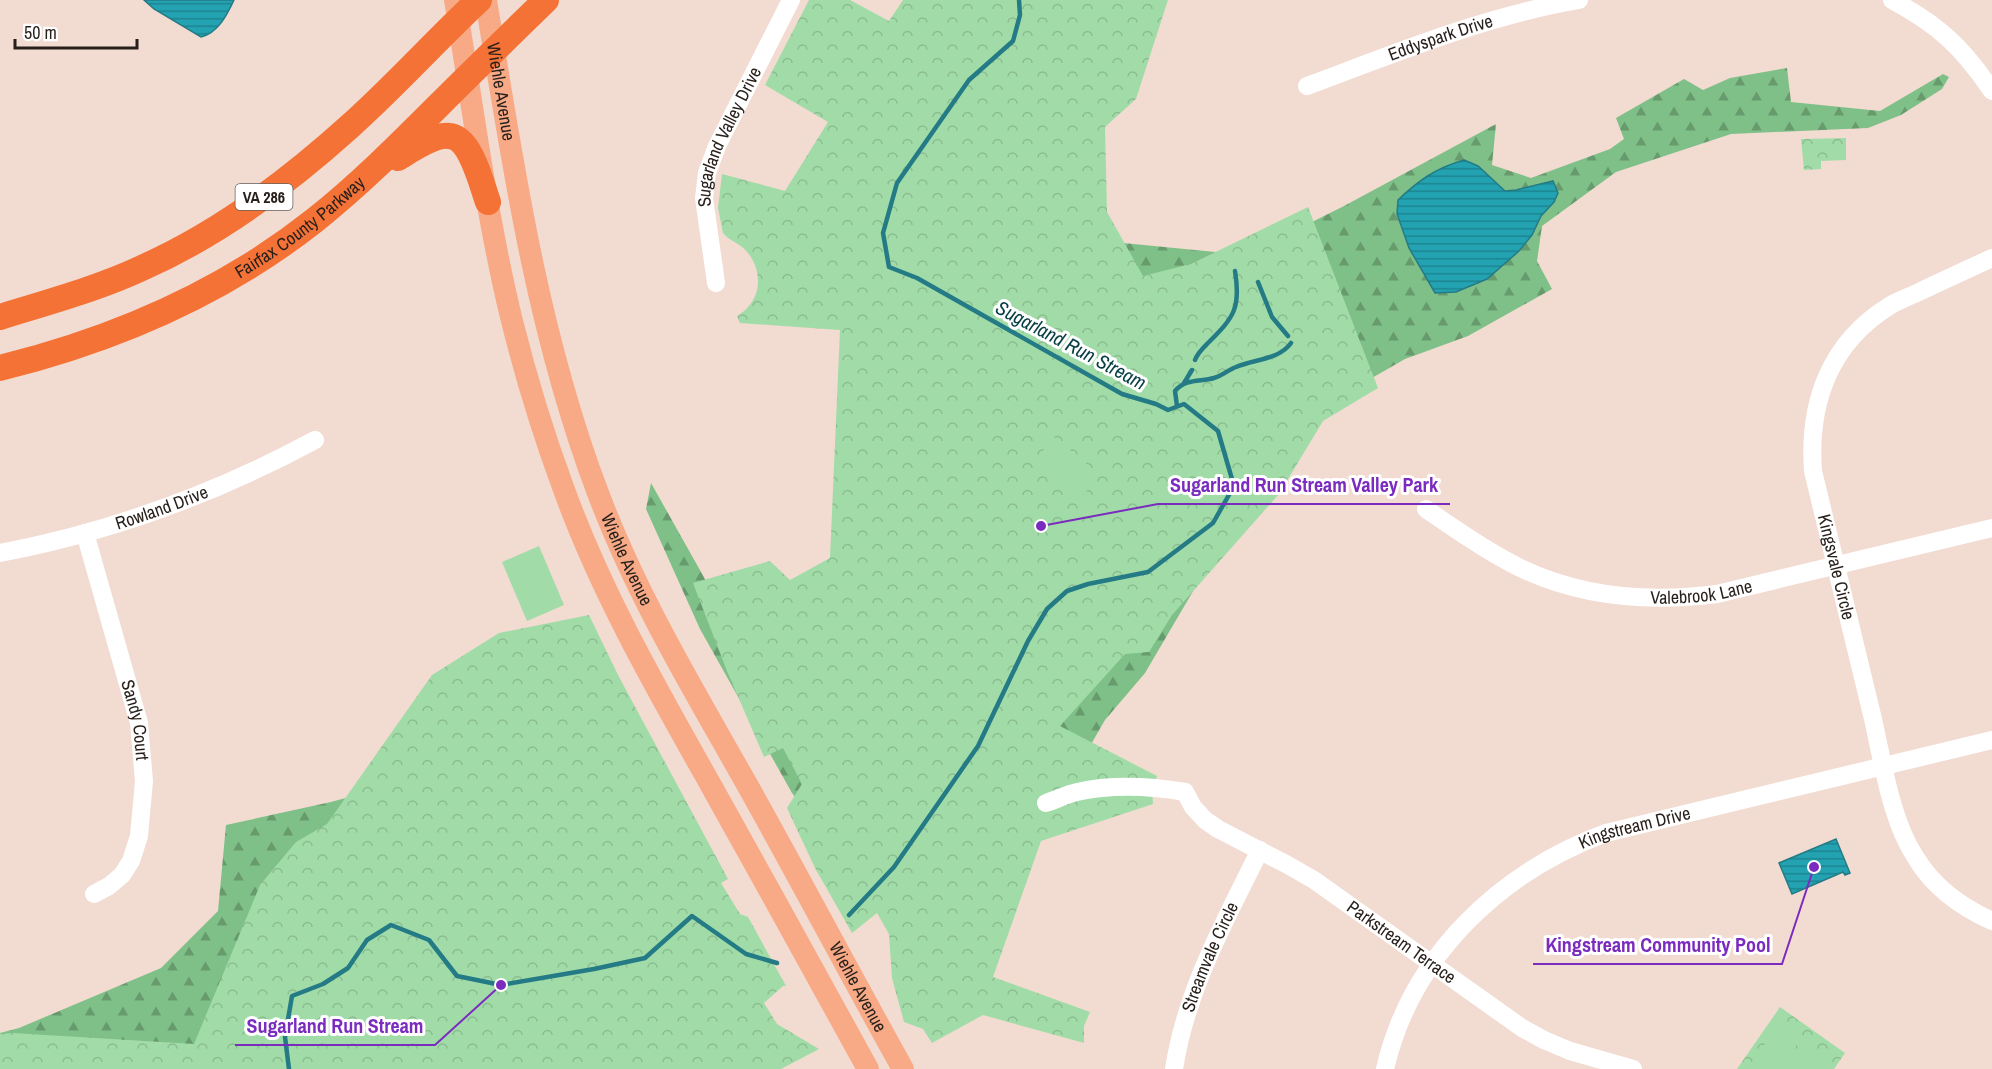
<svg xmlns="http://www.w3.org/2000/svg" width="1992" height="1069" font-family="'Archivo Narrow',sans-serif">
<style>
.forest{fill:url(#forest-firs)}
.park{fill:url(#park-crowns)}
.pitch{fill:#a1dca8}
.water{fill:url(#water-rules);stroke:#247b85;stroke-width:1.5}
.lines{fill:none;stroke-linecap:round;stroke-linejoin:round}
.stream{stroke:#247b85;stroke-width:4.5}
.minor{stroke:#fff;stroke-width:18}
.major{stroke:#f8aa86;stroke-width:22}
.highway{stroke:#f47236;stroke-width:26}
.labels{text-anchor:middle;stroke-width:6;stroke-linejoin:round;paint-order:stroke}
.shield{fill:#fff;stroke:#68625f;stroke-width:1.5}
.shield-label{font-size:16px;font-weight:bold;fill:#271f1b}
.street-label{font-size:18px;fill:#271f1b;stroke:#fff}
.water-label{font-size:20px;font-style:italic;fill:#073f45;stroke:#fff}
.leader{fill:none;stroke:#7b2cbf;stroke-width:2}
.callout-dot{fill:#7b2cbf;stroke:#fff;stroke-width:2}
.callout-label{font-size:20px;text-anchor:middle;font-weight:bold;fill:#7b2cbf;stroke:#fff;stroke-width:6;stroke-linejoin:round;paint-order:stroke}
</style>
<defs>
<pattern id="forest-firs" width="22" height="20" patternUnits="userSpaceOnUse" patternTransform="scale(1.5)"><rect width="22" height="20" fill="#7ec087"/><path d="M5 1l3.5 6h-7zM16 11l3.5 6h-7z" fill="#679b6e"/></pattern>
<pattern id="park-crowns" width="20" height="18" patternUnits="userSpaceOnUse" patternTransform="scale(1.5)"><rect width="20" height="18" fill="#a1dca8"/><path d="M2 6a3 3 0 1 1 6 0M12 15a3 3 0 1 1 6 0" fill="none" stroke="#8bbc90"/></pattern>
<pattern id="water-rules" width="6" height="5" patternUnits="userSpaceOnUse" patternTransform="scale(1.5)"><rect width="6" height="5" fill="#23a3b2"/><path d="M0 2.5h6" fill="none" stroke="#1e8490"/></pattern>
</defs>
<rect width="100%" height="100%" fill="#f2dbd1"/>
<path class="forest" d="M 1787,68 L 1791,102 L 1880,111 L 1943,74 L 1949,77 L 1942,89 L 1901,115 L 1868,128 L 1731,134 L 1616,172 L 1542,226 L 1537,261 L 1552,289 L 1468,336 L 1405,359 L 1344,394 L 1209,564 L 1145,673 L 1105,720 L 988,923 L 942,993 L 792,793 L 700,629 L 646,509 L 651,483 L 710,588 L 897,741 L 1065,138 L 1113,242 L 1246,255 L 1344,206 L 1496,124 L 1492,165 L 1531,178 L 1610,149 L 1624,139 L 1616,118 L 1684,79 L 1703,90 L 1730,78 Z
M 378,789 L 544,1069 L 0,1069 L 0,1033 L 19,1028 L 161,968 L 218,911 L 226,825 L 331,802 Z"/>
<path class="park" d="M 809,0 L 850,0 L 889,21 L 903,0 L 1168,0 L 1136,99 L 1105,127 L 1107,212 L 1143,276 L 1191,264 L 1308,207 L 1378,388 L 1323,421 L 1279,494 L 1172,615 L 1149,652 L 1125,654 L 1060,726 L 1157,776 L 1152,789 L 1153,804 L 1041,841 L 993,977 L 1090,1012 L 1084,1026 L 1084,1043 L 983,1015 L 932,1043 L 923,1029 L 904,1022 L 892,978 L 889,934 L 877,913 L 852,933 L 815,868 L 787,808 L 802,784 L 783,748 L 764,757 L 727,671 L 693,583 L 770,561 L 790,580 L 830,558 L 840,330 L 740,323 L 737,316 C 741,313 745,311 748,307 C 764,290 760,262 742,247 C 736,242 729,240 723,233 L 718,208 L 722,174 L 785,191 L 828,122 L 765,85 Z
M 1846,138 L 1846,160 L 1821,161 L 1821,169 L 1804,170 L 1801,139 Z
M 589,615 L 619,677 L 728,879 L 721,883 L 740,914 L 748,917 L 786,986 L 783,986 L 764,1003 L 777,1024 L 819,1049 L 781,1069 L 0,1069 L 0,1034 L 13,1033 L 194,1044 L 260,885 L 296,842 L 327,824 L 432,675 L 499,633 Z
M 1780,1007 L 1845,1053 L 1834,1069 L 1737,1069 Z"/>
<path class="pitch" d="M 1054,437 L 1100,475 L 1077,502 L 1032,464 Z
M 539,546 L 564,605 L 527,621 L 502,562 Z
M 1777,1027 L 1798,1043 L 1779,1069 L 1747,1069 Z
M 1807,1049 L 1828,1065 L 1825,1069 L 1793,1069 Z"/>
<path class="water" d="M 144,0 L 234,0 C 227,15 218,33 201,37 L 154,9 Z
M 1464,160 L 1478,166 L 1505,191 L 1516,190 L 1553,181 L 1558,193 L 1554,202 L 1541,216 L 1532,235 L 1519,251 L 1487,279 L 1456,292 L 1435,293 L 1409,248 L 1397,214 L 1398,200 C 1419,180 1436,168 1464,160 Z
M 1836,839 L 1850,873 L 1845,875 L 1843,872 L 1792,894 L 1779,863 Z"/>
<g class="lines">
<path class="stream" d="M 1258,282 L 1272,317 L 1288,336
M 1195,360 C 1198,352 1203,348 1209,342 C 1234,317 1241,308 1235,271
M 1184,383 L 1192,370
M 1177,406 L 1175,391 C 1186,378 1200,382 1214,378 C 1222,376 1228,370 1236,367 C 1254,359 1279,360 1291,343
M 849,915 L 894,867 L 978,746 L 1028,641 L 1047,609 L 1067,591 L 1088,584 L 1148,572 L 1213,523 L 1234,486 L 1218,431 L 1184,404 L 1168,410 L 1156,404 L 1122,394 L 917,278 L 889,267 L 883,233 L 897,183 L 969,80 L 1013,41 L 1020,15 L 1019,0
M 289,1069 L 285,1037 L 292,996 L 323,984 L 348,968 L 367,940 L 391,925 L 429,940 L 457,976 L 501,985 L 594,969 L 645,958 L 692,916 L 746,954 L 777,963"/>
<g class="minor">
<path d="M 1892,0 C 1939,25 1963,48 1992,91"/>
<path id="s1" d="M 1307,86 C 1396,53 1485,16 1579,0"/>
<path id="s2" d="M 1992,258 C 1968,269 1944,280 1921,291 C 1911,296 1900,300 1891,305 C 1830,342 1808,402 1813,471 C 1833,554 1853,637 1873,719 C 1883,763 1891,821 1916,858 C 1934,888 1961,907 1992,921"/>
<path id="s3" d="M 716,283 L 704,198 L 707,173 L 717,146 L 791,0"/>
<path id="s4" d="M 1426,509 C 1452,527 1479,546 1507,561 C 1572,597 1645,603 1717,594 L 1992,528"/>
<path id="s5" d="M 85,533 L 139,723 L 144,781 L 139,836 L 131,861 L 122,875 L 109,886 L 94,894"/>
<path id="s6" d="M 0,553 C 110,532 217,493 315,440"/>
<path id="s7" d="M 1046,803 C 1056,800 1067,794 1077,792 C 1113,784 1149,786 1185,792 L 1193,807 L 1205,820 L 1218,829 L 1286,864 L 1314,880 L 1522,1028 L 1544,1040 L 1570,1051 L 1633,1069"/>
<path id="s8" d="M 1174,1069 C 1186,990 1225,921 1260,850"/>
<path id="s9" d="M 1385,1069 C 1411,956 1500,872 1606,833 L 1992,740"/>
</g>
<g class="major">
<path d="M 455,0 C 473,107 486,215 512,321 C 526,377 543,433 563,487 C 601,593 658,691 713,789 C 765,882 817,976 868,1069"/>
<path id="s10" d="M 486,0 C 513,167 538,335 598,493 C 637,597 695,692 749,788 C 801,881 851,976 903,1069"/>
</g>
<g class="highway">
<path d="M 398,158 C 411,150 434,134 449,136 C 471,137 482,186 488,202"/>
<path d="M 0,317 C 48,302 97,289 142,268 C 219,234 287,183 349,127 C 394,87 435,41 479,0"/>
<path id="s11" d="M 0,368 C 113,340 223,293 315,220 C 359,185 399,145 439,105 C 474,70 510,35 546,0"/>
</g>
</g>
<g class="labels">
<rect class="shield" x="235.5" y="184" width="57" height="26" rx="4.5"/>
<g class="shield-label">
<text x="264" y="203">VA 286</text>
</g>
<g class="street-label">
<text dy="6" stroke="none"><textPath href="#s1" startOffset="142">Eddyspark Drive</textPath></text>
<text dy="6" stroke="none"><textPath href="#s10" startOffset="93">Wiehle Avenue</textPath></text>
<text dy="6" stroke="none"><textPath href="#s3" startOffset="152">Sugarland Valley Drive</textPath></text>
<text dy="6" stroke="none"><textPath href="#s11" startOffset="334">Fairfax County Parkway</textPath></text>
<text dy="6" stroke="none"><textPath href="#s6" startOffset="168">Rowland Drive</textPath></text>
<text dy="6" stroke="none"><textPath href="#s10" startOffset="579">Wiehle Avenue</textPath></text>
<text dy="6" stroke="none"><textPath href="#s2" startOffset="404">Kingsvale Circle</textPath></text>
<text dy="6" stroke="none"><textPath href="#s4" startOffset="297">Valebrook Lane</textPath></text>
<text dy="6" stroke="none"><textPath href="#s5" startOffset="194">Sandy Court</textPath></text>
<text dy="6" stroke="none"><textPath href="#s9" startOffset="366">Kingstream Drive</textPath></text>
<text dy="6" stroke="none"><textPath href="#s7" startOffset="408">Parkstream Terrace</textPath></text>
<text dy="6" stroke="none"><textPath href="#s8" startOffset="118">Streamvale Circle</textPath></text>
<text dy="6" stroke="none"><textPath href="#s10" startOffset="1065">Wiehle Avenue</textPath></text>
</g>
<g class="water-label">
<text transform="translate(1071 345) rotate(28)" y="7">Sugarland Run Stream</text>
</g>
</g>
<path class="leader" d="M1041 526L1158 504H1450M1814 867L1782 964H1533M501 985L435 1045H235"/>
<g class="callout-dot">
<circle cx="1041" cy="526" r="6"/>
<circle cx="1814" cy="867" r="6"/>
<circle cx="501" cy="985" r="6"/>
</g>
<g class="callout-label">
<text x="1304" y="492">Sugarland Run Stream Valley Park</text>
<text x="1658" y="952">Kingstream Community Pool</text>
<text x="335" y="1033">Sugarland Run Stream</text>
</g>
<path d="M15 39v9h122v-9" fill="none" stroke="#271f1b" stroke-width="3"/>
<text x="24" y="39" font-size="18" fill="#271f1b" stroke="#ffffff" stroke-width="4.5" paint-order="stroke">50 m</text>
</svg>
